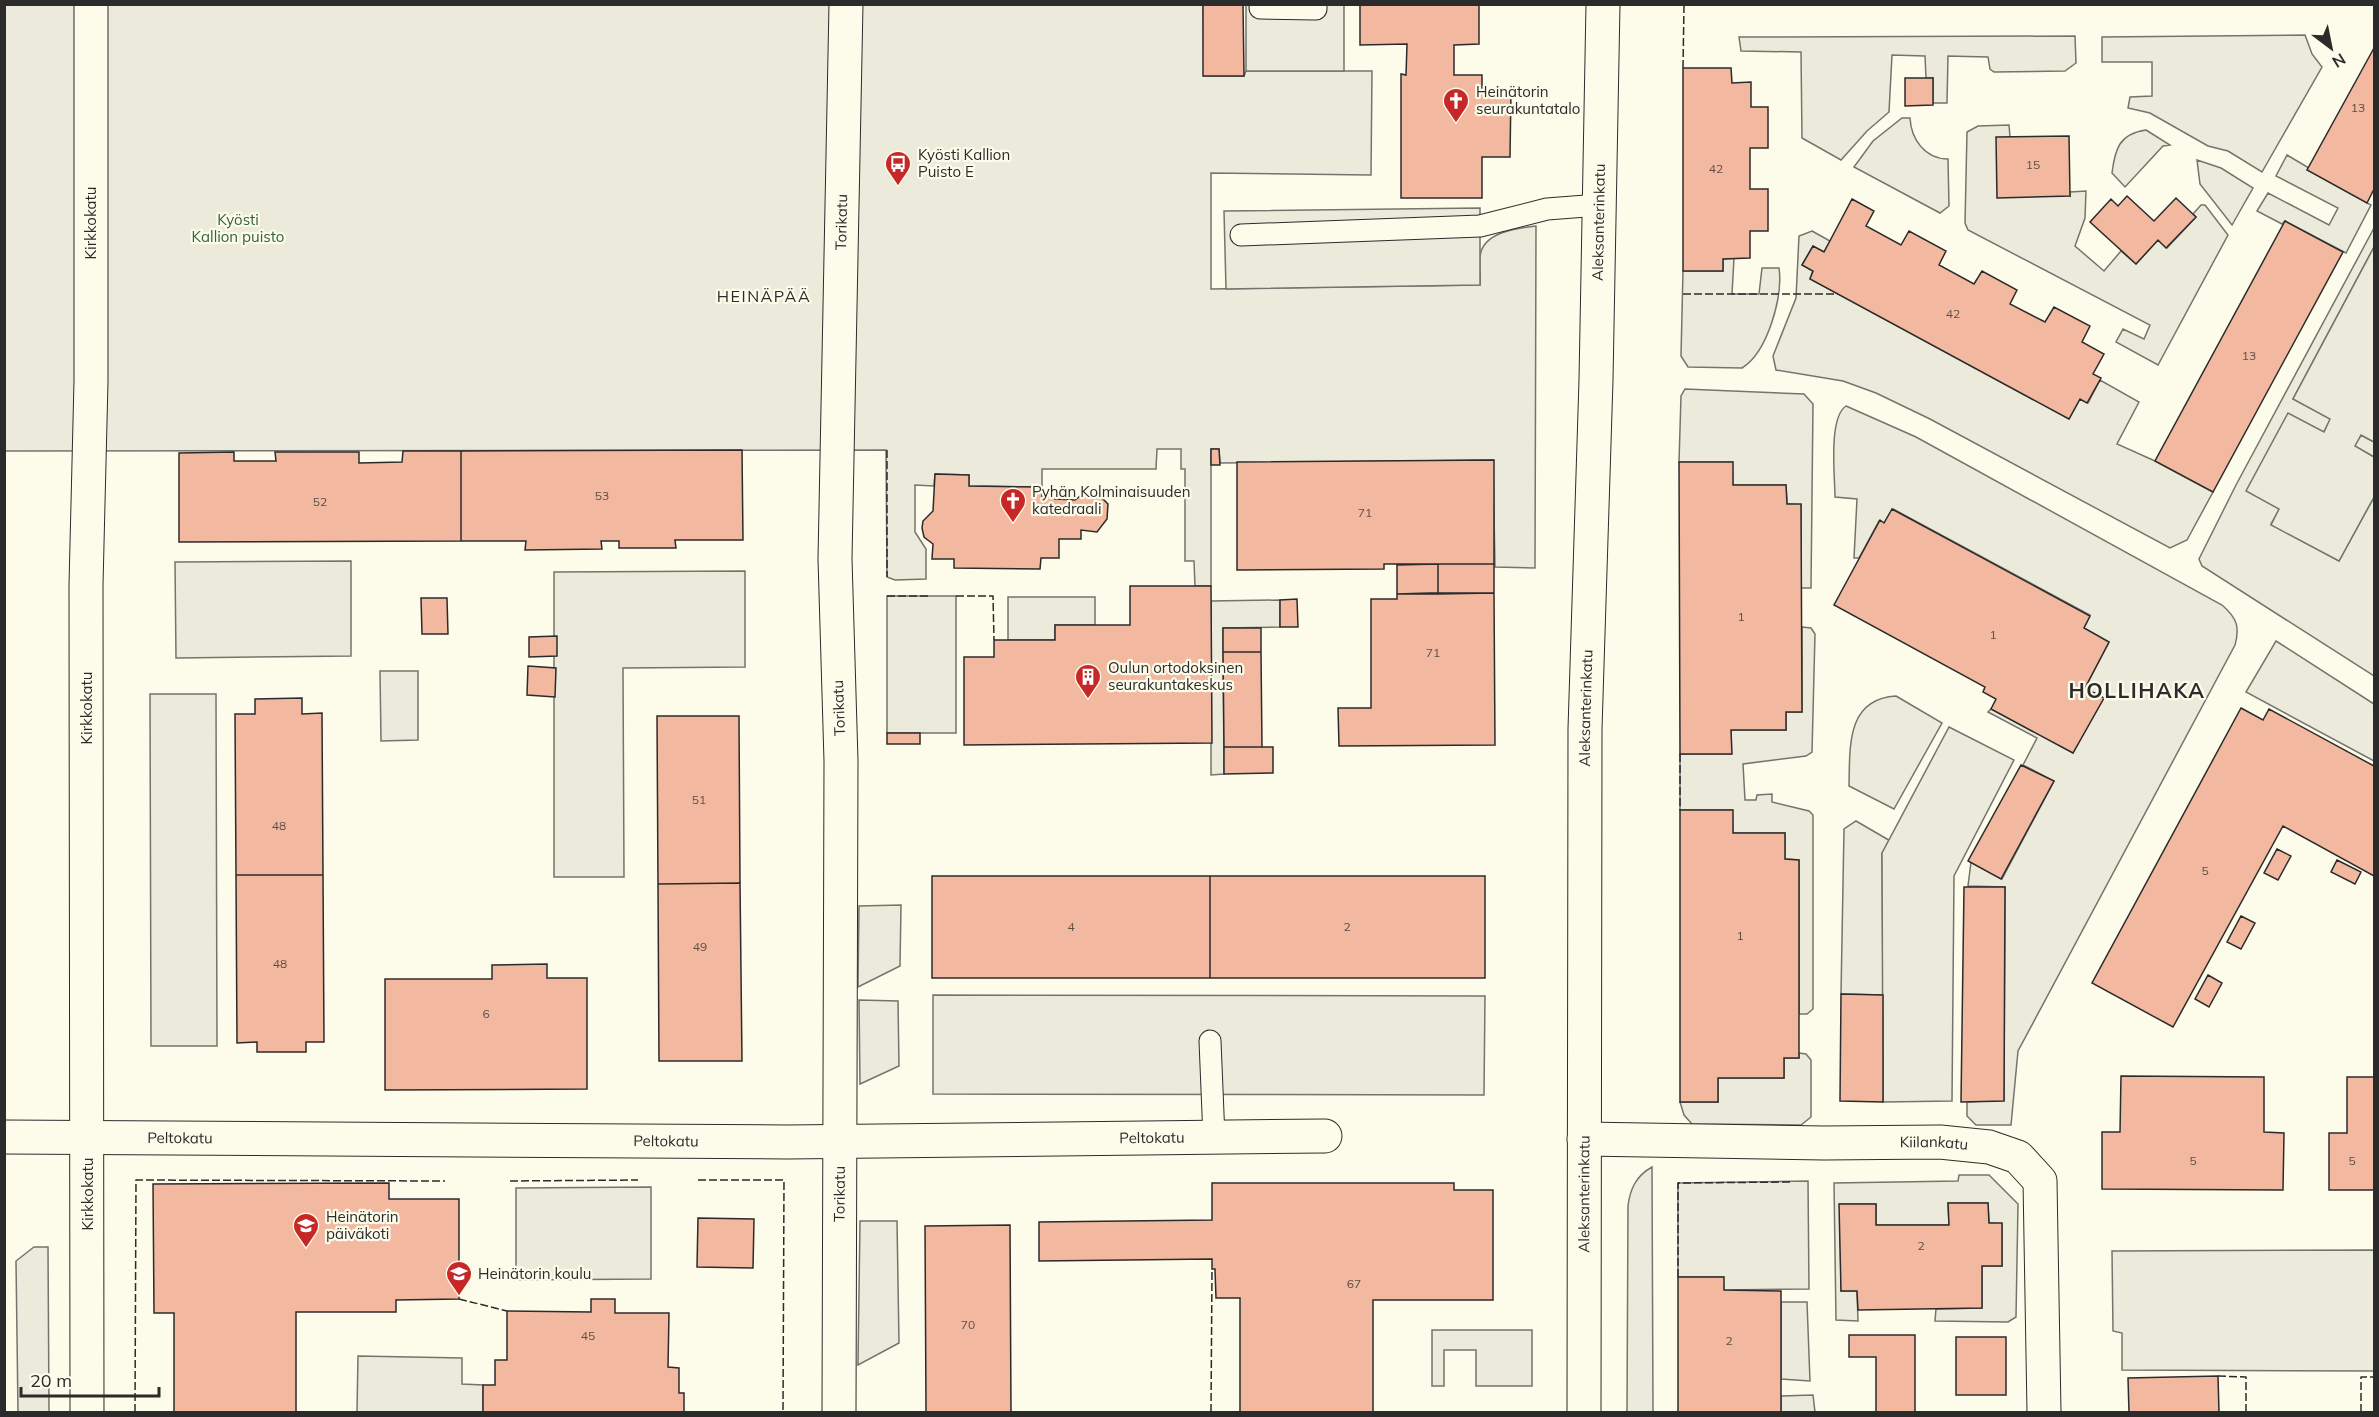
<svg xmlns="http://www.w3.org/2000/svg" width="2379" height="1417" font-family="Mulish,sans-serif">
<style>
.green{fill:#ecebdb;stroke:#74746e;stroke-width:1.5}
.parking{fill:#eceadb;stroke:#74746e;stroke-width:1.5}
.building{fill:#f2b8a0;stroke:#2b2b2b;stroke-width:1.5}
.lines{fill:none;stroke-linecap:round;stroke-linejoin:round}
.lane-casing{stroke:#2b2b2b;stroke-width:23}
.street-casing{stroke:#2b2b2b;stroke-width:35}
.secondary-casing{stroke:#2b2b2b;stroke-width:35}
.lane{stroke:#fdfbea;stroke-width:21}
.street{stroke:#fdfbea;stroke-width:33}
.secondary{stroke:#fdfbea;stroke-width:33}
.fence{stroke:#2b2b2b;stroke-width:1.5;stroke-dasharray:8 3;stroke-linecap:butt}
.labels{text-anchor:middle;stroke-width:4.5;stroke-linejoin:round;paint-order:stroke}
.number-label{font-size:12px;fill:#5d4e48}
.poi-label{font-size:15px;fill:#2b2b2b;stroke:#fdfbea;text-anchor:start}
.park-label{font-size:15px;fill:#34623c;stroke:#fdfbea}
.street-label{font-size:15px;fill:#2b2b2b;stroke:#fdfbea}
.neighbourhood-label{font-size:16px;letter-spacing:1.5px;fill:#2b2b2b;stroke:#fdfbea}
.district-label{font-size:21px;font-weight:bold;letter-spacing:1.5px;fill:#2b2b2b;stroke:#fdfbea}
</style>
<rect width="100%" height="100%" fill="#fdfbea"/>
<path class="green" d="M 4,5 L 1203,5 L 1204,76 L 1244,76 L 1246,71 L 1372,71 L 1371,175 L 1211,173 L 1211,289 L 1480,285 C 1481,276 1479,266 1480,256 C 1483,232 1517,228 1536,226 L 1535,568 L 1495,567 L 1493,460 L 1220,463 L 1219,449 L 1211,449 L 1211,586 L 1195,586 L 1194,561 L 1185,561 L 1185,469 L 1181,469 L 1181,449 L 1157,449 L 1156,469 L 1042,469 L 1042,487 L 969,486 L 969,475 L 935,474 L 934,486 L 915,485 L 915,532 L 926,549 L 926,579 L 895,580 L 887,577 L 886,450 L 5,451 Z
M 2305,35 L 2312,54 L 2322,67 L 2262,172 L 2228,151 L 2208,146 L 2150,113 L 2128,108 L 2130,97 L 2152,96 L 2152,62 L 2102,62 L 2102,37 Z
M 2075,36 L 2076,63 L 2065,71 L 1994,72 L 1990,69 L 1988,57 L 1948,56 L 1947,103 L 1933,103 L 1933,78 L 1926,78 L 1925,56 L 1892,55 L 1889,112 L 1867,131 L 1841,160 L 1802,138 L 1801,52 L 1741,51 L 1739,37 Z
M 1902,118 L 1910,118 C 1911,139 1925,159 1948,159 L 1949,206 L 1940,213 L 1854,167 L 1873,141 Z
M 2009,125 L 2010,137 L 2070,196 L 2070,192 L 2086,191 L 2085,218 L 2075,246 L 2104,271 L 2121,251 L 2136,264 L 2158,240 L 2167,248 L 2196,217 L 2193,214 L 2201,205 L 2205,205 L 2228,235 L 2158,365 L 2116,342 L 2123,329 L 2144,339 L 2150,325 L 1968,230 L 1965,223 L 1967,132 L 1978,126 Z
M 2146,130 L 2170,145 L 2163,146 L 2125,187 L 2112,173 C 2115,149 2119,134 2146,130 Z
M 2287,155 L 2309,168 L 2308,170 L 2371,205 L 2346,253 L 2285,221 L 2282,224 L 2257,211 L 2268,193 L 2329,225 L 2338,208 L 2276,176 Z
M 2197,160 L 2221,168 L 2253,188 L 2232,225 L 2200,184 Z
M 2374,228 L 2374,247 L 2293,399 L 2331,419 L 2271,524 L 2339,561 L 2374,497 L 2374,676 L 2202,566 L 2199,559 L 2236,485 Z
M 1812,231 L 1830,241 L 1824,252 L 1813,246 L 1802,265 L 1813,271 L 1810,279 L 2069,419 L 2080,399 L 2088,403 L 2100,380 L 2139,402 L 2117,444 L 2155,461 L 2213,492 L 2187,540 L 2170,548 L 1930,419 L 1876,393 L 1843,381 L 1776,370 L 1773,356 L 1796,298 L 1799,236 Z
M 1734,258 L 1732,294 L 1759,294 L 1762,268 L 1779,268 C 1783,296 1768,352 1742,368 L 1688,367 L 1681,356 L 1683,271 L 1723,271 L 1723,259 Z
M 1685,389 L 1804,394 L 1813,404 L 1811,588 L 1801,588 L 1801,505 L 1787,504 L 1786,485 L 1733,485 L 1732,462 L 1679,462 L 1681,396 Z
M 1846,406 L 1916,437 L 2222,605 C 2237,618 2240,627 2235,645 L 2018,1051 L 2011,1125 L 1976,1125 L 1967,1116 L 1967,1102 L 2004,1100 L 2005,887 L 1968,886 L 1971,862 L 2002,879 L 2054,781 L 2023,765 L 2037,738 L 1988,712 L 1991,709 L 2073,753 L 2103,698 L 2085,688 L 2109,642 L 2084,628 L 2090,615 L 1893,509 L 1884,523 L 1879,521 L 1859,558 L 1854,558 L 1857,499 L 1835,497 C 1835,477 1828,418 1846,406 Z
M 2361,435 L 2374,442 L 2374,457 L 2354,446 Z
M 1008,597 L 1095,597 L 1095,625 L 1055,625 L 1055,640 L 1008,640 Z
M 1280,600 L 1280,627 L 1223,628 L 1224,774 L 1211,775 L 1211,601 Z
M 1802,627 L 1811,628 L 1815,634 L 1812,752 L 1806,756 L 1743,764 L 1745,800 L 1756,800 L 1757,795 L 1772,794 L 1772,802 L 1809,811 L 1813,815 L 1813,1009 L 1807,1014 L 1799,1014 L 1799,860 L 1785,859 L 1785,833 L 1733,833 L 1732,810 L 1680,810 L 1680,754 L 1731,754 L 1731,730 L 1786,730 L 1786,712 L 1802,712 Z
M 2276,641 L 2374,704 L 2374,761 L 2246,692 Z
M 1896,696 L 1942,723 L 1894,809 L 1849,786 C 1850,747 1846,699 1896,696 Z
M 1856,821 L 1899,846 L 1882,853 L 1883,995 L 1841,994 L 1844,829 Z
M 1799,1053 L 1806,1054 L 1811,1060 L 1811,1117 L 1801,1125 L 1692,1124 L 1684,1115 L 1680,1102 L 1718,1102 L 1718,1078 L 1784,1078 L 1784,1058 L 1799,1058 Z
M 1652,1167 L 1653,1412 L 1627,1412 L 1628,1206 C 1630,1189 1636,1176 1652,1167 Z
M 1959,1175 L 1989,1175 L 2018,1204 L 2016,1317 L 2008,1322 L 1935,1321 L 1936,1309 L 1982,1308 L 1982,1266 L 2002,1266 L 2002,1224 L 1989,1223 L 1988,1203 L 1948,1203 L 1949,1225 L 1876,1225 L 1876,1204 L 1840,1204 L 1841,1291 L 1857,1291 L 1858,1321 L 1836,1320 L 1834,1183 L 1958,1181 Z
M 1808,1181 L 1809,1289 L 1724,1290 L 1723,1277 L 1678,1277 L 1678,1183 Z
M 1781,1302 L 1807,1302 L 1810,1381 L 1781,1379 Z
M 1432,1330 L 1532,1330 L 1532,1386 L 1476,1386 L 1476,1350 L 1444,1350 L 1444,1386 L 1432,1386 Z
M 358,1356 L 462,1358 L 462,1384 L 483,1385 L 483,1412 L 357,1412 Z
M 1813,1395 L 1815,1412 L 1781,1412 L 1781,1396 Z"/>
<path class="parking" d="M 1246,5 L 1344,5 L 1344,71 L 1246,71 Z
M 1480,208 L 1480,285 L 1226,289 L 1224,211 Z
M 2374,247 L 2374,442 L 2361,435 L 2355,446 L 2374,457 L 2374,497 L 2339,561 L 2271,525 L 2279,509 L 2246,491 L 2288,413 L 2324,432 L 2330,419 L 2293,399 Z
M 351,561 L 351,656 L 176,658 L 175,562 Z
M 745,571 L 745,667 L 623,668 L 624,877 L 554,877 L 554,572 Z
M 887,596 L 956,596 L 956,733 L 887,733 Z
M 380,671 L 418,671 L 418,740 L 381,741 Z
M 150,694 L 216,694 L 217,1046 L 151,1046 Z
M 1949,727 L 2014,760 L 1954,876 L 1952,1101 L 1883,1102 L 1882,853 Z
M 901,905 L 900,966 L 858,987 L 859,906 Z
M 933,995 L 1485,996 L 1484,1095 L 933,1094 Z
M 859,1000 L 898,1001 L 899,1066 L 860,1084 Z
M 651,1187 L 651,1279 L 516,1280 L 516,1188 Z
M 860,1221 L 897,1221 L 899,1343 L 858,1365 Z
M 34,1247 L 48,1247 L 49,1412 L 18,1412 L 16,1261 Z
M 2374,1250 L 2374,1371 L 2122,1370 L 2122,1333 L 2113,1331 L 2112,1251 Z"/>
<path class="building" d="M 1203,4 L 1243,4 L 1244,76 L 1203,76 Z
M 1360,4 L 1479,4 L 1479,44 L 1454,45 L 1454,75 L 1482,75 L 1482,90 L 1511,91 L 1510,157 L 1482,157 L 1482,198 L 1401,198 L 1401,74 L 1406,75 L 1407,44 L 1360,45 Z
M 2374,48 L 2374,189 L 2367,203 L 2307,170 Z
M 1683,68 L 1731,68 L 1732,83 L 1751,82 L 1751,107 L 1768,107 L 1768,148 L 1750,148 L 1750,189 L 1768,189 L 1768,231 L 1750,231 L 1750,258 L 1723,259 L 1723,271 L 1683,271 Z
M 1905,78 L 1933,78 L 1933,105 L 1905,106 Z
M 2069,136 L 2070,196 L 1997,198 L 1996,137 Z
M 2127,196 L 2154,221 L 2176,198 L 2196,217 L 2166,248 L 2158,240 L 2136,264 L 2090,222 L 2111,199 L 2118,206 Z
M 1852,199 L 1874,211 L 1866,226 L 1901,245 L 1909,231 L 1946,251 L 1939,265 L 1974,284 L 1982,271 L 2017,290 L 2010,304 L 2045,322 L 2054,307 L 2090,326 L 2082,342 L 2104,354 L 2093,374 L 2101,378 L 2087,403 L 2080,399 L 2069,419 L 1810,279 L 1813,271 L 1802,265 L 1813,246 L 1824,252 Z
M 2285,221 L 2343,252 L 2213,492 L 2155,461 Z
M 1211,449 L 1219,449 L 1220,465 L 1211,465 Z
M 742,450 L 743,540 L 675,540 L 676,548 L 619,548 L 619,541 L 601,541 L 602,549 L 525,550 L 526,541 L 461,541 L 461,451 Z
M 403,451 L 461,451 L 461,541 L 179,542 L 179,453 L 234,452 L 234,461 L 276,461 L 275,452 L 359,452 L 359,463 L 402,462 Z
M 1494,460 L 1494,564 L 1384,564 L 1384,569 L 1237,570 L 1237,462 Z
M 1679,462 L 1733,462 L 1733,485 L 1786,485 L 1787,504 L 1801,504 L 1802,712 L 1786,712 L 1786,730 L 1731,730 L 1732,754 L 1680,754 Z
M 935,474 L 969,475 L 969,486 L 1042,487 L 1042,496 L 1055,496 L 1055,499 L 1075,500 L 1084,493 L 1098,494 L 1108,504 L 1107,519 L 1097,532 L 1081,530 L 1081,539 L 1059,539 L 1059,558 L 1041,558 L 1040,569 L 954,568 L 954,559 L 932,559 L 933,544 L 924,537 L 922,528 L 923,521 L 933,511 Z
M 1892,509 L 2090,616 L 2084,628 L 2109,642 L 2085,688 L 2104,698 L 2073,753 L 1991,709 L 1996,699 L 1983,692 L 1985,687 L 1834,605 L 1880,520 L 1884,523 Z
M 1438,564 L 1438,594 L 1397,594 L 1397,565 Z
M 1438,564 L 1494,564 L 1494,593 L 1438,594 Z
M 1130,586 L 1211,586 L 1212,743 L 964,745 L 964,657 L 994,657 L 994,640 L 1055,640 L 1055,625 L 1130,625 Z
M 1430,593 L 1494,593 L 1495,745 L 1339,746 L 1338,708 L 1371,708 L 1371,599 L 1397,599 L 1397,594 Z
M 421,598 L 447,598 L 448,634 L 422,634 Z
M 1297,599 L 1298,627 L 1280,627 L 1280,600 Z
M 1223,628 L 1261,628 L 1261,652 L 1223,652 Z
M 557,636 L 557,656 L 529,657 L 529,637 Z
M 1223,652 L 1261,652 L 1262,747 L 1224,747 Z
M 528,666 L 556,668 L 555,697 L 527,695 Z
M 302,698 L 302,714 L 322,713 L 323,875 L 236,875 L 235,714 L 255,714 L 255,699 Z
M 2241,708 L 2263,720 L 2269,709 L 2374,766 L 2374,876 L 2283,826 L 2173,1027 L 2092,983 Z
M 657,716 L 739,716 L 740,883 L 658,884 Z
M 887,733 L 920,733 L 920,744 L 887,744 Z
M 1224,747 L 1273,747 L 1273,773 L 1224,774 Z
M 2021,765 L 2054,781 L 2001,879 L 1968,861 Z
M 1680,810 L 1733,810 L 1733,833 L 1785,833 L 1785,859 L 1799,860 L 1799,1058 L 1784,1058 L 1784,1078 L 1718,1078 L 1718,1102 L 1680,1102 Z
M 2277,849 L 2291,856 L 2278,880 L 2264,873 Z
M 2337,860 L 2361,872 L 2355,884 L 2331,872 Z
M 236,875 L 323,875 L 324,1042 L 306,1042 L 306,1052 L 257,1052 L 257,1042 L 237,1043 Z
M 932,876 L 1210,876 L 1210,978 L 932,978 Z
M 1210,876 L 1485,876 L 1485,978 L 1210,978 Z
M 740,883 L 742,1061 L 659,1061 L 658,884 Z
M 1964,887 L 2005,887 L 2004,1101 L 1961,1102 Z
M 2241,916 L 2255,923 L 2241,949 L 2227,942 Z
M 547,964 L 547,978 L 587,978 L 587,1089 L 385,1090 L 385,979 L 492,979 L 492,965 Z
M 2208,975 L 2222,983 L 2209,1007 L 2195,999 Z
M 1841,994 L 1883,995 L 1883,1102 L 1840,1101 Z
M 2121,1076 L 2264,1077 L 2264,1132 L 2284,1133 L 2283,1190 L 2102,1189 L 2102,1132 L 2120,1132 Z
M 2347,1077 L 2374,1077 L 2374,1190 L 2329,1190 L 2329,1133 L 2347,1133 Z
M 389,1183 L 389,1199 L 459,1199 L 459,1299 L 396,1300 L 396,1312 L 296,1312 L 296,1412 L 174,1412 L 174,1313 L 154,1313 L 153,1184 Z
M 1212,1183 L 1454,1183 L 1454,1190 L 1493,1190 L 1493,1300 L 1373,1300 L 1373,1412 L 1240,1412 L 1240,1298 L 1216,1298 L 1215,1269 L 1212,1269 L 1212,1259 L 1039,1261 L 1039,1222 L 1212,1220 Z
M 1948,1203 L 1988,1203 L 1989,1223 L 2002,1223 L 2002,1266 L 1982,1266 L 1982,1308 L 1858,1310 L 1857,1291 L 1841,1291 L 1839,1204 L 1876,1204 L 1876,1225 L 1949,1225 Z
M 698,1218 L 754,1219 L 753,1268 L 697,1267 Z
M 1010,1225 L 1011,1412 L 926,1412 L 925,1226 Z
M 1678,1277 L 1724,1277 L 1724,1290 L 1781,1291 L 1781,1412 L 1678,1412 Z
M 591,1299 L 615,1299 L 615,1313 L 669,1313 L 668,1367 L 679,1368 L 679,1393 L 684,1393 L 684,1412 L 483,1412 L 483,1385 L 495,1385 L 495,1360 L 507,1360 L 507,1311 L 591,1312 Z
M 1849,1335 L 1915,1335 L 1915,1412 L 1876,1412 L 1876,1357 L 1849,1357 Z
M 1956,1337 L 2006,1337 L 2006,1395 L 1956,1395 Z
M 2218,1376 L 2219,1412 L 2129,1412 L 2128,1378 Z"/>
<g class="lines">
<defs>
<path id="lane" d="M 1260,8 L 1316,9 L 1316,4
M 1241,235 L 1480,226 L 1547,209 L 1599,205
M 1210,1041 L 1214,1138"/>
<g id="street">
<path id="s1" d="M 4,1137 L 787,1142 L 1325,1136"/>
<path id="s2" d="M 1584,1139 L 1824,1143 L 1940,1142 L 1989,1147 L 2018,1157 L 2040,1181 L 2044,1412"/>
<path d="M 87,1412 L 86,585 L 91,381 L 91,4"/>
<path id="s3" d="M 839,1412 L 841,761 L 835,559 L 846,4"/>
</g>
<g id="secondary">
<path id="s4" d="M 1584,1412 L 1585,729 L 1596,380 L 1603,4"/>
</g>
</defs>
<use href="#lane" class="lane-casing"/>
<use href="#street" class="street-casing"/>
<use href="#secondary" class="secondary-casing"/>
<use href="#lane" class="lane"/>
<use href="#street" class="street"/>
<use href="#secondary" class="secondary"/>
<path class="fence" d="M 1683,68 L 1684,4
M 1683,294 L 1838,294
M 887,450 L 887,577
M 887,596 L 929,596
M 956,596 L 993,596 L 994,640
M 1680,754 L 1680,810
M 698,1180 L 784,1180 L 783,1412
M 510,1181 L 638,1180
M 1678,1277 L 1678,1183 L 1791,1182
M 459,1299 L 507,1311
M 2218,1376 L 2246,1377 L 2246,1412
M 135,1412 L 136,1180 L 445,1181
M 1211,1412 L 1212,1269
M 2361,1412 L 2361,1377 L 2374,1377"/>
</g>
<defs>
<symbol id="church-pin" viewBox="-11 -11 22 30"><path d="M0 17L-7.5 6A9.5 9.5 0 1 1 7.5 6Z" fill="#c62828" stroke="#fdfbea"/><path d="M-1.2-6h2.4v3.5h3.3v2.4h-3.3V6h-2.4V-.1h-3.3v-2.4h3.3Z" fill="#fff"/></symbol>
<symbol id="bus-pin" viewBox="-11 -11 22 30"><path d="M0 17L-7.5 6A9.5 9.5 0 1 1 7.5 6Z" fill="#c62828" stroke="#fdfbea"/><path d="M-5-6H5V4H4V6H2V4H-2V6H-4V4H-5ZM-3.5-4V0h7V-4ZM-3.5 1.2v1.5H-2V1.2ZM2 1.2v1.5H3.5V1.2Z" fill="#fff"/></symbol>
<symbol id="building-pin" viewBox="-11 -11 22 30"><path d="M0 17L-7.5 6A9.5 9.5 0 1 1 7.5 6Z" fill="#c62828" stroke="#fdfbea"/><path d="M-4-6H4V6H1V3H-1V6H-4ZM-2.5-4.3h1.7v1.8h-1.7ZM.8-4.3h1.7v1.8H.8ZM-2.5-1h1.7V.8h-1.7ZM.8-1h1.7V.8H.8Z" fill="#fff"/></symbol>
<symbol id="school-pin" viewBox="-11 -11 22 30"><path d="M0 17L-7.5 6A9.5 9.5 0 1 1 7.5 6Z" fill="#c62828" stroke="#fdfbea"/><path d="M0-5L7-2L0 1L-7-2ZM-4 1L0 2.5L4 1V4Q0 6-4 4Z" fill="#fff"/></symbol>
</defs>
<g fill-rule="evenodd">
<use href="#church-pin" x="1441" y="86" width="30" height="40"/>
<use href="#bus-pin" x="883" y="149" width="30" height="40"/>
<use href="#church-pin" x="998" y="486" width="30" height="40"/>
<use href="#building-pin" x="1073" y="662" width="30" height="40"/>
<use href="#school-pin" x="291" y="1211" width="30" height="40"/>
<use href="#school-pin" x="444" y="1259" width="30" height="40"/>
</g>
<g class="labels">
<g class="number-label">
<text x="2358" y="112">13</text>
<text x="2033" y="169">15</text>
<text x="1716" y="173">42</text>
<text x="1953" y="318">42</text>
<text x="2249" y="360">13</text>
<text x="602" y="500">53</text>
<text x="320" y="506">52</text>
<text x="1365" y="517">71</text>
<text x="1741" y="621">1</text>
<text x="1993" y="639">1</text>
<text x="1433" y="657">71</text>
<text x="699" y="804">51</text>
<text x="279" y="830">48</text>
<text x="2205" y="875">5</text>
<text x="1071" y="931">4</text>
<text x="1347" y="931">2</text>
<text x="1740" y="940">1</text>
<text x="700" y="951">49</text>
<text x="280" y="968">48</text>
<text x="486" y="1018">6</text>
<text x="2193" y="1165">5</text>
<text x="2352" y="1165">5</text>
<text x="1921" y="1250">2</text>
<text x="1354" y="1288">67</text>
<text x="968" y="1329">70</text>
<text x="588" y="1340">45</text>
<text x="1729" y="1345">2</text>
</g>
<g class="poi-label">
<text x="1476" y="97">Heinätorin<tspan x="1476" dy="17">seurakuntatalo</tspan></text>
<text x="918" y="160">Kyösti Kallion<tspan x="918" dy="17">Puisto E</tspan></text>
<text x="1032" y="497">Pyhän Kolminaisuuden<tspan x="1032" dy="17">katedraali</tspan></text>
<text x="1108" y="673">Oulun ortodoksinen<tspan x="1108" dy="17">seurakuntakeskus</tspan></text>
<text x="326" y="1222">Heinätorin<tspan x="326" dy="17">päiväkoti</tspan></text>
<text x="478" y="1279">Heinätorin koulu</text>
</g>
<g class="park-label">
<text x="238" y="225">Kyösti<tspan x="238" dy="17">Kallion puisto</tspan></text>
</g>
<g class="street-label">
<text transform="translate(91 223) rotate(-90)" y="5">Kirkkokatu</text>
<text dy="5" stroke="none"><textPath href="#s3" startOffset="1190">Torikatu</textPath></text>
<text dy="5" stroke="none"><textPath href="#s4" startOffset="1190">Aleksanterinkatu</textPath></text>
<text transform="translate(87 708) rotate(-90)" y="5">Kirkkokatu</text>
<text transform="translate(839 708) rotate(-92)" y="5">Torikatu</text>
<text dy="5" stroke="none"><textPath href="#s4" startOffset="704">Aleksanterinkatu</textPath></text>
<text dy="5" stroke="none"><textPath href="#s1" startOffset="176">Peltokatu</textPath></text>
<text dy="5" stroke="none"><textPath href="#s1" startOffset="1148">Peltokatu</textPath></text>
<text dy="5" stroke="none"><textPath href="#s1" startOffset="662">Peltokatu</textPath></text>
<text dy="5" stroke="none"><textPath href="#s2" startOffset="350">Kiilankatu</textPath></text>
<text transform="translate(88 1194) rotate(-90)" y="5">Kirkkokatu</text>
<text dy="5" stroke="none"><textPath href="#s3" startOffset="218">Torikatu</textPath></text>
<text dy="5" stroke="none"><textPath href="#s4" startOffset="218">Aleksanterinkatu</textPath></text>
</g>
<g class="neighbourhood-label">
<text x="764" y="302">HEINÄPÄÄ</text>
</g>
<g class="district-label">
<text x="2137" y="698">HOLLIHAKA</text>
</g>
</g>
<rect width="2379" height="1417" fill="none" stroke="#2b2b2b" stroke-width="12"/>
<g transform="translate(2331 48) rotate(148)" stroke="#fdfbea" stroke-width="4.5" paint-order="stroke">
<path d="M0-4.5L10 22L0 15L-10 22Z" fill="#2b2b2b"/>
<text y="-9" font-size="16" font-weight="bold" text-anchor="middle" fill="#2b2b2b">N</text>
</g>
<path d="M21 1387v9h138v-9" fill="none" stroke="#2b2b2b" stroke-width="3"/>
<text x="30" y="1387" font-size="18" fill="#2b2b2b" stroke="#fdfbea" stroke-width="4.5" paint-order="stroke">20 m</text>
</svg>
